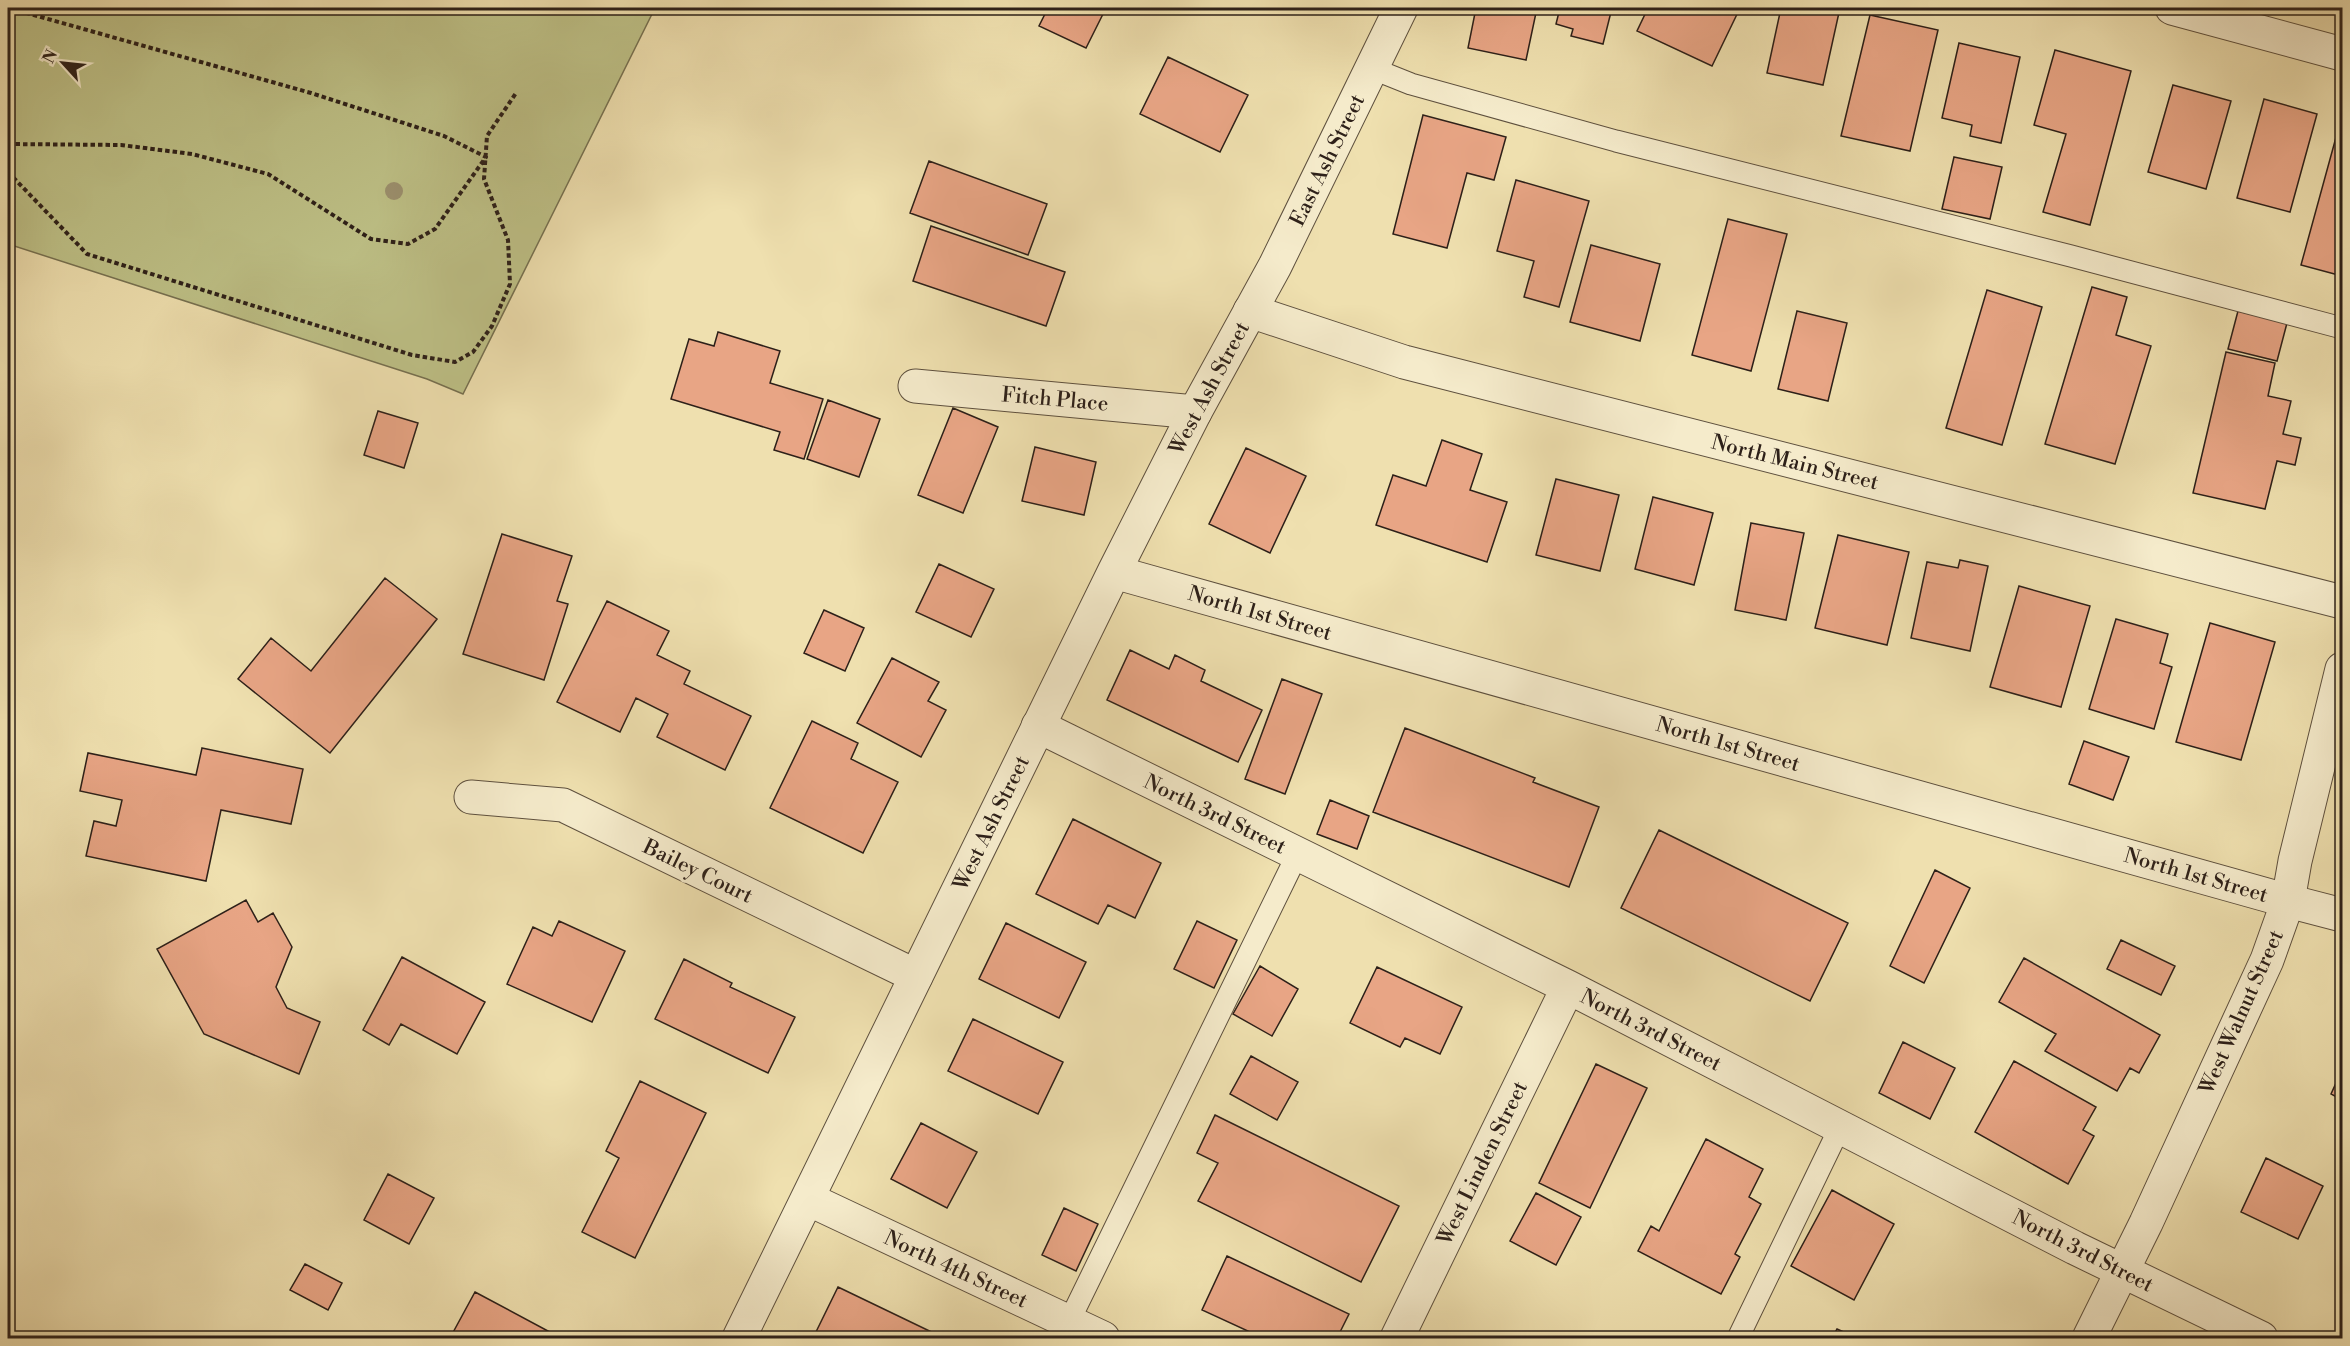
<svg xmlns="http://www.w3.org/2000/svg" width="2350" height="1346" font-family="'Libre Bodoni',serif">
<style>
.green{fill:#bec187;stroke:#767050;stroke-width:1.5}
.building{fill:#e8a585;stroke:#2d2019;stroke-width:1.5}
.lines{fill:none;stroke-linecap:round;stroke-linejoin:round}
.service-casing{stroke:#5e503e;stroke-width:23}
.minor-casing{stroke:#5e503e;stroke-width:35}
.tertiary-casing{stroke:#5e503e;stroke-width:35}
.path{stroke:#2d2019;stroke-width:4;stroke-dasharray:4.5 3;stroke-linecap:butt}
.service{stroke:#f5ebcb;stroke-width:21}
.minor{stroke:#f5ebcb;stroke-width:33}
.tertiary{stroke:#f5ebcb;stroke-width:33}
.tree{fill:#9c916f}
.labels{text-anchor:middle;stroke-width:6;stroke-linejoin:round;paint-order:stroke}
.street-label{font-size:21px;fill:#2d2019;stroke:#f5ebcb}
</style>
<rect width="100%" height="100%" fill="#efe0af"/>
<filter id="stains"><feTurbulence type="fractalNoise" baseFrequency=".00333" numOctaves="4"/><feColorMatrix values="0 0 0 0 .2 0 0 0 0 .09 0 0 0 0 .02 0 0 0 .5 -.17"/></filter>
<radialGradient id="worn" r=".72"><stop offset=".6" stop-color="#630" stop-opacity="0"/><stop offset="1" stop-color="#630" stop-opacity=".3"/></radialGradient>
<path class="green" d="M 8,8 L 655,8 L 463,394 L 427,379 L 8,244 Z"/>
<path class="building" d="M 1048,8 L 1106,8 L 1086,48 L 1039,26 Z
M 1476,8 L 1537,8 L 1526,60 L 1468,48 Z
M 1560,8 L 1612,8 L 1603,44 L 1571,36 L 1573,29 L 1556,24 Z
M 1648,8 L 1740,8 L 1712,66 L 1637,31 Z
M 1781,8 L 1840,8 L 1823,85 L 1767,73 Z
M 1870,15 L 1938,30 L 1910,151 L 1841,136 Z
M 1959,43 L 2020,57 L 2001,143 L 1970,136 L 1972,125 L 1942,118 Z
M 2055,50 L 2131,71 L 2090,225 L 2043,212 L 2066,134 L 2034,125 Z
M 1168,57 L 1248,95 L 1220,152 L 1140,114 Z
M 2173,85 L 2231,101 L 2206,189 L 2148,172 Z
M 2264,99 L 2317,114 L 2290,212 L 2237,198 Z
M 1423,115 L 1506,137 L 1494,180 L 1467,173 L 1447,248 L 1393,234 Z
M 2338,130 L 2342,131 L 2342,276 L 2301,265 Z
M 1954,157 L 2002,167 L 1990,219 L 1942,209 Z
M 929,161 L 1047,204 L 1028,255 L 910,213 Z
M 1516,180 L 1589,201 L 1559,307 L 1524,297 L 1534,261 L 1497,251 Z
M 1728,219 L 1787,234 L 1751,371 L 1692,355 Z
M 931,226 L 1065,272 L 1046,326 L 913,281 Z
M 1591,245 L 1660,264 L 1640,341 L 1570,322 Z
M 2092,287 L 2127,297 L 2116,335 L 2151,346 L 2115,464 L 2045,444 Z
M 1987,290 L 2042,307 L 2002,445 L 1946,428 Z
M 1797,311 L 1847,323 L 1828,401 L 1778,389 Z
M 2238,311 L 2287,323 L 2277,361 L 2228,349 Z
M 718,332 L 780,351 L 770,383 L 823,399 L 804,459 L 774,450 L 780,432 L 671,399 L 689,339 L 714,346 Z
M 2226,352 L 2275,363 L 2268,396 L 2291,401 L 2283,434 L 2301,438 L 2295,465 L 2277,461 L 2265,509 L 2193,493 Z
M 828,400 L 880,419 L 859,477 L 807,459 Z
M 953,408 L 998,427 L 963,513 L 918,495 Z
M 378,411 L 418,423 L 404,468 L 364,455 Z
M 1442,440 L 1482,454 L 1470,490 L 1507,502 L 1487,562 L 1376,525 L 1393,475 L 1426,486 Z
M 1035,447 L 1096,462 L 1084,515 L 1022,501 Z
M 1246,448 L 1306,476 L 1270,553 L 1209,524 Z
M 1556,479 L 1619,495 L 1600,571 L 1536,555 Z
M 1653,497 L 1713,513 L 1694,585 L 1635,569 Z
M 1751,523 L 1804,533 L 1786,620 L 1735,610 Z
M 502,534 L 572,556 L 557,601 L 568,604 L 544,680 L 463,654 Z
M 1838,535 L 1909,552 L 1887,645 L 1815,628 Z
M 1960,560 L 1988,566 L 1970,651 L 1911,638 L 1927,562 L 1958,568 Z
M 939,564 L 994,589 L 971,637 L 916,612 Z
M 385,578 L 437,619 L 330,753 L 238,679 L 271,638 L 311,671 Z
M 2019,586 L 2090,606 L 2061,707 L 1990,687 Z
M 607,601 L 669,631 L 657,655 L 690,671 L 684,684 L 751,716 L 725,770 L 657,737 L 668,714 L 636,698 L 620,732 L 557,702 Z
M 824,610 L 864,628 L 845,671 L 804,653 Z
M 2116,619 L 2168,634 L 2160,663 L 2172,667 L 2154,729 L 2089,709 Z
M 2210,623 L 2275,642 L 2241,760 L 2176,742 Z
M 1130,650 L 1169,669 L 1175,655 L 1205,670 L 1201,681 L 1262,710 L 1238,762 L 1107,700 Z
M 892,658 L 939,682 L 928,701 L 946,710 L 921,757 L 857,723 Z
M 1282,679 L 1322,694 L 1285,794 L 1245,779 Z
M 812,721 L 858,743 L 851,759 L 898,782 L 863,853 L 770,808 Z
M 1405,728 L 1535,778 L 1533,782 L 1599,807 L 1569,887 L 1373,812 Z
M 2084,741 L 2129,757 L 2113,800 L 2069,784 Z
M 202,748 L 303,769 L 291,824 L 221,810 L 206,881 L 86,856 L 94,821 L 116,826 L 122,800 L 80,791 L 88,753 L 196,775 Z
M 1330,800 L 1369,816 L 1357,849 L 1317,834 Z
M 1073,819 L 1161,863 L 1135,918 L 1108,905 L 1098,924 L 1036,894 Z
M 1659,830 L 1848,923 L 1810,1001 L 1621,908 Z
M 1935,870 L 1970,888 L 1924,983 L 1890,966 Z
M 246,900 L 258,922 L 273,913 L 292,947 L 276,987 L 287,1008 L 320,1022 L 299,1074 L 204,1034 L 157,949 Z
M 559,921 L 625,951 L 592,1022 L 507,984 L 533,927 L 552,936 Z
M 1197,921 L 1237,940 L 1214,988 L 1174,969 Z
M 1006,923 L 1086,962 L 1059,1018 L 979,979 Z
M 2121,940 L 2175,966 L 2161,995 L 2107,969 Z
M 402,957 L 485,1002 L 457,1054 L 401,1024 L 389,1045 L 363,1030 Z
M 2024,958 L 2160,1035 L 2139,1073 L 2130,1068 L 2117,1091 L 2045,1051 L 2056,1034 L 1999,1002 Z
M 684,959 L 732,983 L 730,987 L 795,1017 L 768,1073 L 655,1019 Z
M 1260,966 L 1298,989 L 1272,1036 L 1233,1014 Z
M 1377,967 L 1462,1007 L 1440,1054 L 1405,1038 L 1400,1047 L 1350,1023 Z
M 973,1019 L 1063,1062 L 1038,1114 L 948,1071 Z
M 1903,1042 L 1955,1068 L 1930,1119 L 1879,1093 Z
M 1251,1056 L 1298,1082 L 1277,1120 L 1230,1094 Z
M 2014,1061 L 2096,1107 L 2083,1130 L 2094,1136 L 2068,1184 L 1975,1132 Z
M 1596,1064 L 1647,1088 L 1590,1208 L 1539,1183 Z
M 2342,1070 L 2342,1100 L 2331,1094 Z
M 640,1081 L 706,1113 L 635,1258 L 582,1232 L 619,1158 L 606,1151 Z
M 1215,1115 L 1399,1206 L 1361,1282 L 1198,1201 L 1218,1163 L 1197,1153 Z
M 921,1123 L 977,1152 L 947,1208 L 891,1179 Z
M 1706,1139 L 1763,1169 L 1749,1197 L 1761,1204 L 1735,1254 L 1740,1257 L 1721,1294 L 1638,1251 L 1651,1226 L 1659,1231 Z
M 2266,1158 L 2323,1186 L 2298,1239 L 2241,1212 Z
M 388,1174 L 434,1198 L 409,1244 L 364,1220 Z
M 1832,1190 L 1894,1224 L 1854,1300 L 1791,1266 Z
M 1536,1193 L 1581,1217 L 1556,1265 L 1510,1241 Z
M 1064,1208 L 1098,1224 L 1076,1271 L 1042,1255 Z
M 1227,1256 L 1349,1314 L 1337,1338 L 1263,1338 L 1202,1310 Z
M 305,1264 L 342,1283 L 328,1310 L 290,1290 Z
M 838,1287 L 944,1338 L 813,1338 Z
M 475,1292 L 561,1338 L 450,1338 Z
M 1837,1329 L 1857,1338 L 1832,1338 Z"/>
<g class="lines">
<defs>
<path id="service" d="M 1371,68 L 1411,84 L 1616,141 L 2071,256 L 2342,328
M 1061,1338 L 1297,855
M 1738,1338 L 1840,1127"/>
<path id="minor" d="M 2172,8 L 2342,54
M 1250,311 L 1404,362 L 2342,602
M 915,386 L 1195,412
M 1038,726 L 1568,987 L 2075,1248 L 2261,1338
M 471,797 L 563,805 L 916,976
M 808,1199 L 1103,1338
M 1397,1338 L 1568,987
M 2089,1338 L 2146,1223 L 2267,960 L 2288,901 L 2295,861 L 2342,669"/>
<path id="tertiary" d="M 1114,572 L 2288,901 L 2342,915
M 739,1338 L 1114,572 L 1195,412 L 1275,266 L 1401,8"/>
</defs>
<use href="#service" class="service-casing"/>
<use href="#minor" class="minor-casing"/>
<use href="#tertiary" class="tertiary-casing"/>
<path class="path" d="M 8,144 L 121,145 L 192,154 L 268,174 L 371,239 L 408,244 L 435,229 L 486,157 L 444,136 L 311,93 L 9,8
M 8,172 L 87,254 L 412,355 L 455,362 L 473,352 L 492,326 L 510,284 L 508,240 L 484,179 L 487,136 L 516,93"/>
<use href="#service" class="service"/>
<use href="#minor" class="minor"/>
<use href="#tertiary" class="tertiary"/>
</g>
<circle class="tree" cx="394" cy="191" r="9"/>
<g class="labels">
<g class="street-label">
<text transform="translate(1327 160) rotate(-64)" y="7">East Ash Street</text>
<text transform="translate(1209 388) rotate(-62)" y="7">West Ash Street</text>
<text transform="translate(1055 399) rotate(5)" y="7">Fitch Place</text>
<text transform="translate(1795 462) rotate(14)" y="7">North Main Street</text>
<text transform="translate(1260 613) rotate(16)" y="7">North 1st Street</text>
<text transform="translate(1728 744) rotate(16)" y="7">North 1st Street</text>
<text transform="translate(1215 814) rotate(26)" y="7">North 3rd Street</text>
<text transform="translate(991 823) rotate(-64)" y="7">West Ash Street</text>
<text transform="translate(698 871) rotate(26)" y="7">Bailey Court</text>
<text transform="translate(2196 875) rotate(16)" y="7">North 1st Street</text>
<text transform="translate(2241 1012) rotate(-66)" y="7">West Walnut Street</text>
<text transform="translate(1651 1030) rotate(27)" y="7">North 3rd Street</text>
<text transform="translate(1482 1163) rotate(-64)" y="7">West Linden Street</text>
<text transform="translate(2083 1251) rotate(27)" y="7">North 3rd Street</text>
<text transform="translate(956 1269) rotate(25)" y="7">North 4th Street</text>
</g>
</g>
<rect width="2350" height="1346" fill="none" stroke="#efe0af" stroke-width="30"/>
<rect x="9" y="9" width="2332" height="1328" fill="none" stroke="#2d2019" stroke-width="3"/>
<rect x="15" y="15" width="2320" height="1316" fill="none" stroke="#2d2019" stroke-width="1.5"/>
<g transform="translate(63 63) rotate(297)" stroke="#f5ebcb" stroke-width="4.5" paint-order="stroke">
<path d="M0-4.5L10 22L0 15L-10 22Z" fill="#2d2019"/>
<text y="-9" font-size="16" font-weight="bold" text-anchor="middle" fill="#2d2019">N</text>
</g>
<rect width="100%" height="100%" filter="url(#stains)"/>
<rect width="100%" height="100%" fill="url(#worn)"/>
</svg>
